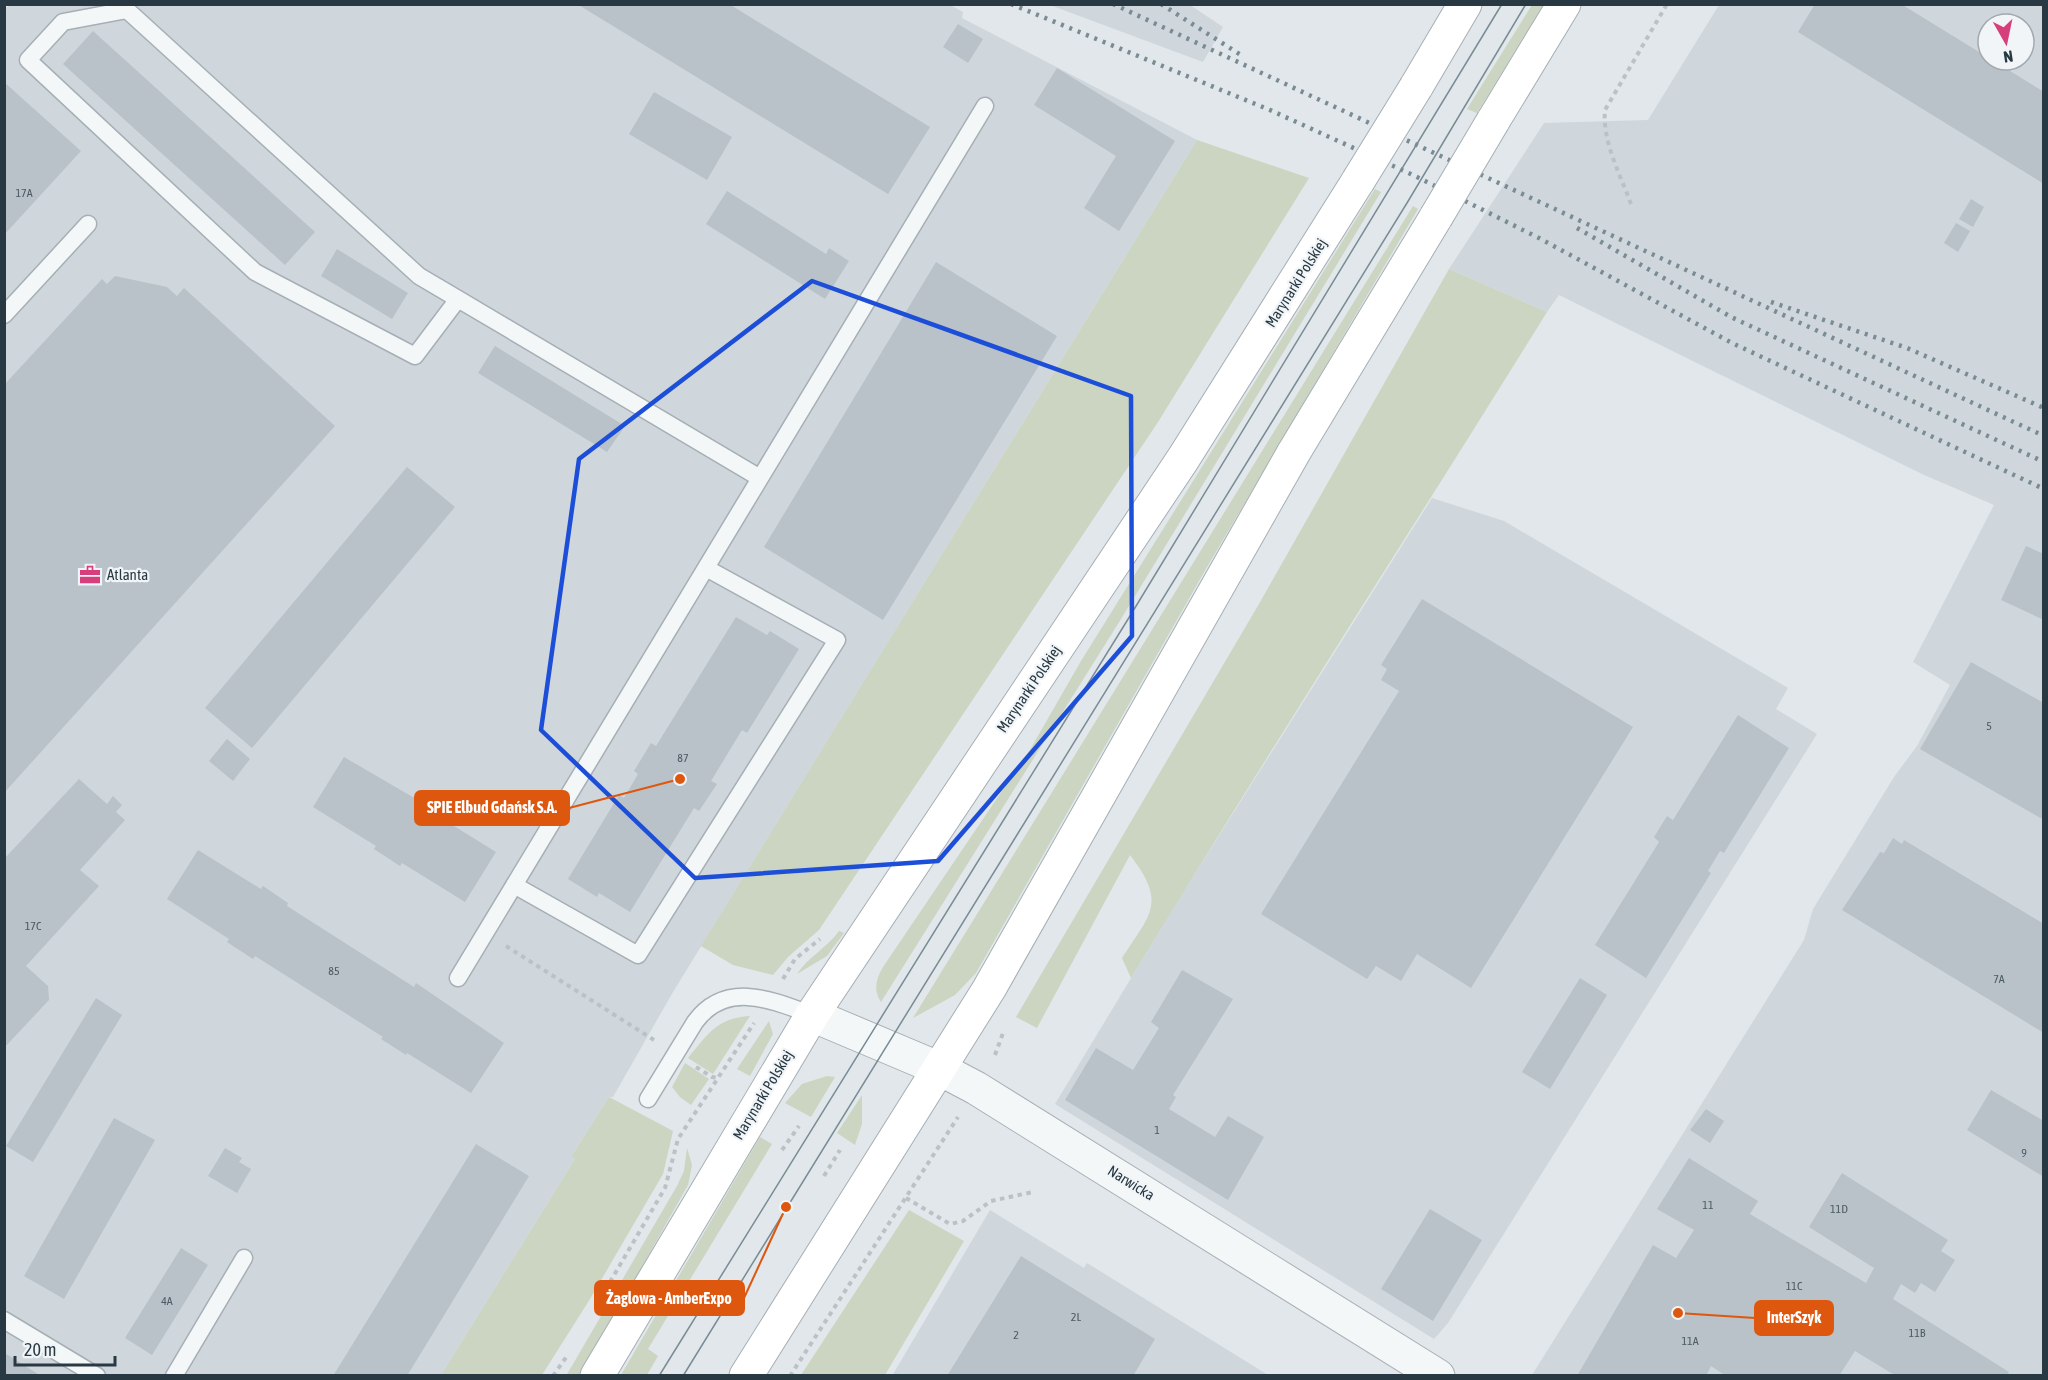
<svg xmlns="http://www.w3.org/2000/svg" width="2048" height="1380" font-family="'Asap Condensed',sans-serif">
<style>
.built{fill:#cfd7dc;fill-rule:evenodd}
.green{fill:#cbd5c1}
.building{fill:#b8c2c8}
.lines{fill:none;stroke-linecap:round;stroke-linejoin:round}
.service-casing{stroke:#a6afb5;stroke-width:19}
.minor-casing{stroke:#a6afb5;stroke-width:35}
.secondary-casing{stroke:#a6afb5;stroke-width:35}
.path{stroke:#bbc2c5;stroke-width:4;stroke-dasharray:4.5 4.5;stroke-linecap:butt}
.service{stroke:#f4f7f8;stroke-width:16}
.minor{stroke:#f4f7f8;stroke-width:33}
.secondary{stroke:#fff;stroke-width:33}
.tram{stroke:#798b95;stroke-width:1.5}
.rail{stroke:#798b95;stroke-width:4.5;stroke-dasharray:3 6;stroke-linecap:butt}
.secondary-bridge-casing{stroke:#a6afb5;stroke-width:35;stroke-linecap:butt}
.secondary-bridge{stroke:#fff;stroke-width:33}
.marked{fill:none;stroke:#1d4ed8;stroke-width:4.5;stroke-linejoin:round}
.labels{text-anchor:middle;stroke-width:4.5;stroke-linejoin:round;paint-order:stroke}
.number-label{font-size:12px;fill:#4c5b64}
.street-label{font-size:15px;fill:#283943;stroke:#f1f5f8}
.poi-label{font-size:15px;fill:#283943;stroke:#f1f5f8;text-anchor:start}
.leader{fill:none;stroke:#de570f;stroke-width:2}
.callout-dot{fill:#de570f;stroke:#f1f5f8;stroke-width:2}
.callout{fill:#de570f;stroke:#de570f;stroke-width:2}
.callout-label{font-size:16px;text-anchor:middle;font-weight:bold;fill:#fff}
</style>
<rect width="100%" height="100%" fill="#e1e7ea"/>
<path class="built" d="M 15,4 L 950,5 L 963,12 L 962,18 L 1197,140 L 673,992 L 613,1097 L 609,1097 L 571,1157 L 575,1159 L 441,1375 L 5,1375 L 4,8 Z
M 1050,5 L 1190,5 L 1223,27 L 1203,62 Z
M 1719,5 L 2043,5 L 2043,1375 L 1532,1375 L 1804,940 L 1813,909 L 1894,777 L 1917,746 L 1950,685 L 1913,662 L 1994,505 L 1922,474 L 1559,295 L 1547,312 L 1449,269 L 1544,123 L 1648,120 ZM 1988,24 L 2024,24 L 2024,60 L 1988,60 Z
M 1432,498 L 1504,521 L 1788,688 L 1776,709 L 1817,734 L 1448,1323 L 1434,1339 L 1055,1104 L 1177,902 Z
M 990,1210 L 1084,1268 L 1087,1263 L 1268,1375 L 892,1376 Z"/>
<path class="green" d="M 1532,5 L 1544,5 L 1477,113 L 1467,109 Z
M 1197,140 L 1309,178 L 1158,422 L 819,930 L 788,957 L 773,975 L 733,965 L 701,946 Z
M 1375,189 L 1381,192 L 1121,619 L 881,1002 C 873,990 876,979 883,967 L 1031,748 L 1081,661 Z
M 1413,206 L 1418,209 L 1207,567 L 976,973 L 955,995 L 913,1018 Z
M 1449,269 L 1547,312 C 1409,534 1267,754 1131,978 L 1122,958 C 1151,913 1167,903 1130,855 L 1037,1028 L 1016,1017 L 1259,604 Z
M 839,931 L 844,933 L 827,956 L 797,974 C 809,956 827,948 839,931 Z
M 750,1016 L 713,1074 L 688,1058 C 708,1034 717,1018 750,1016 Z
M 769,1021 L 773,1034 L 750,1076 L 737,1069 Z
M 685,1063 L 709,1079 L 691,1105 L 680,1097 L 672,1087 Z
M 827,1076 L 835,1077 L 811,1117 L 785,1103 L 802,1084 Z
M 862,1095 L 862,1124 L 855,1145 L 837,1133 Z
M 609,1097 L 673,1131 L 663,1174 L 590,1299 L 542,1375 L 441,1375 L 575,1159 L 571,1157 Z
M 760,1137 L 772,1144 L 648,1349 L 658,1356 L 647,1375 L 621,1375 Z
M 687,1148 L 692,1165 L 688,1185 L 586,1366 L 580,1375 L 566,1376 L 677,1186 L 684,1171 Z
M 909,1210 L 964,1241 L 885,1375 L 801,1375 Z"/>
<path class="building" d="M 577,4 L 729,4 L 930,127 L 888,194 Z
M 1815,4 L 1901,4 L 2044,92 L 2044,184 L 1798,32 Z
M 958,24 L 983,39 L 968,63 L 943,47 Z
M 93,31 L 315,232 L 285,265 L 63,64 Z
M 1057,68 L 1175,141 L 1119,231 L 1084,208 L 1116,156 L 1034,105 Z
M 4,82 L 81,151 L 4,235 Z
M 654,92 L 732,137 L 707,180 L 629,134 Z
M 727,191 L 826,254 L 829,248 L 849,261 L 825,299 L 706,224 Z
M 1971,199 L 1984,207 L 1973,227 L 1959,219 Z
M 1956,223 L 1970,231 L 1958,252 L 1944,243 Z
M 337,249 L 408,293 L 392,319 L 321,276 Z
M 936,262 L 1057,336 L 883,620 L 764,547 Z
M 115,276 L 167,287 L 177,296 L 184,288 L 335,426 L 4,793 L 4,385 L 102,279 L 107,284 Z
M 495,346 L 625,426 L 607,452 L 478,373 Z
M 407,467 L 455,507 L 252,748 L 205,708 Z
M 2026,546 L 2044,554 L 2044,620 L 2001,600 Z
M 1422,599 L 1633,727 L 1471,988 L 1417,954 L 1401,981 L 1376,966 L 1367,979 L 1261,914 L 1399,691 L 1381,680 L 1387,669 L 1381,665 Z
M 736,617 L 767,635 L 770,631 L 799,649 L 747,733 L 742,730 L 711,781 L 717,784 L 699,811 L 694,808 L 630,912 L 599,893 L 597,897 L 568,879 L 619,795 L 624,798 L 638,774 L 634,771 L 651,743 L 656,746 Z
M 1971,662 L 2044,703 L 2044,820 L 1920,749 Z
M 1738,715 L 1789,748 L 1724,853 L 1720,851 L 1708,871 L 1711,873 L 1646,978 L 1595,945 L 1659,842 L 1654,837 L 1667,816 L 1673,820 Z
M 227,739 L 250,759 L 233,781 L 209,761 Z
M 344,757 L 435,810 L 433,813 L 496,852 L 465,902 L 402,863 L 400,866 L 374,849 L 376,846 L 313,807 Z
M 79,779 L 107,804 L 113,796 L 122,805 L 116,812 L 125,820 L 80,870 L 99,886 L 26,966 L 48,986 L 49,1000 L 4,1048 L 4,859 Z
M 1893,838 L 1902,844 L 1904,840 L 2044,924 L 2044,1033 L 1842,910 L 1880,852 L 1884,853 Z
M 198,850 L 261,889 L 263,886 L 288,903 L 287,906 L 414,987 L 416,983 L 504,1043 L 471,1093 L 407,1053 L 406,1055 L 381,1039 L 383,1037 L 255,956 L 253,959 L 227,942 L 229,939 L 167,899 Z
M 1182,970 L 1233,999 L 1173,1095 L 1176,1097 L 1169,1109 L 1215,1137 L 1228,1116 L 1264,1137 L 1228,1200 L 1065,1100 L 1096,1048 L 1133,1070 L 1159,1028 L 1151,1022 Z
M 1580,978 L 1607,995 L 1550,1089 L 1522,1072 Z
M 96,998 L 122,1015 L 33,1162 L 6,1146 Z
M 1991,1090 L 2044,1121 L 2044,1177 L 1967,1130 Z
M 1706,1109 L 1724,1121 L 1710,1143 L 1690,1130 Z
M 114,1118 L 155,1140 L 64,1299 L 24,1276 Z
M 476,1144 L 529,1176 L 443,1317 L 407,1376 L 333,1376 Z
M 225,1148 L 242,1158 L 239,1162 L 251,1169 L 237,1193 L 208,1176 Z
M 1689,1158 L 1758,1201 L 1750,1214 L 1866,1283 L 1874,1268 L 1809,1227 L 1842,1173 L 1948,1240 L 1941,1251 L 1955,1260 L 1935,1292 L 1921,1283 L 1915,1293 L 1901,1284 L 1893,1299 L 2009,1372 L 2007,1376 L 1896,1376 L 1855,1351 L 1839,1376 L 1726,1376 L 1711,1366 L 1706,1376 L 1577,1376 L 1653,1245 L 1676,1258 L 1694,1230 L 1657,1209 Z
M 1430,1209 L 1482,1240 L 1433,1321 L 1381,1289 Z
M 181,1248 L 208,1265 L 152,1355 L 125,1338 Z
M 1021,1256 L 1155,1339 L 1133,1376 L 947,1376 Z
M 4,1353 L 8,1355 L 41,1376 L 4,1376 Z"/>
<g class="lines">
<defs>
<path id="service" d="M 458,299 L 415,356 L 255,272 L 28,60 L 63,22 L 127,10 L 419,276 L 458,299 L 760,478
M 4,315 L 88,224
M 514,885 L 638,955 L 837,640 L 706,568
M 458,978 L 985,106
M 648,1099 L 695,1022 C 726,980 772,1000 812,1015
M 4,1320 L 97,1376
M 174,1376 L 244,1258"/>
<path id="minor" d="M 812,1015 L 940,1069 L 976,1088 L 1438,1376"/>
<path id="secondary" d="M 1416,87 L 1465,4
M 1493,121 L 1564,4
M 597,1376 L 812,1015 L 1183,459 L 1358,181
M 746,1376 L 989,989 L 1294,452 L 1436,217"/>
</defs>
<use href="#service" class="service-casing"/>
<use href="#minor" class="minor-casing"/>
<use href="#secondary" class="secondary-casing"/>
<path class="path" d="M 1631,204 C 1620,174 1602,141 1605,110 L 1667,4
M 506,946 L 654,1040
M 783,979 L 795,959 L 820,939
M 995,1055 L 1003,1033
M 696,1067 L 712,1077 L 718,1078
M 782,1150 L 799,1126
M 824,1176 L 840,1150
M 906,1198 L 950,1224 L 963,1221 L 991,1201 L 1033,1192
M 610,1282 L 665,1188 L 678,1139 L 754,1023
M 553,1376 L 567,1356
M 790,1376 L 958,1117"/>
<use href="#service" class="service"/>
<use href="#minor" class="minor"/>
<use href="#secondary" class="secondary"/>
<path class="tram" d="M 659,1376 L 1130,616 L 1502,4
M 683,1376 L 1407,203 L 1526,4"/>
<path class="rail" d="M 1011,4 L 1270,110 L 1413,175 L 1539,238 L 1732,343 L 2044,489
M 1113,4 L 2044,436
M 1161,4 L 1244,57
M 1577,228 L 1731,317 L 2044,462
M 1771,302 L 1907,348 L 2044,408"/>
<defs>
<path id="secondary-bridge" d="M 1358,181 L 1416,87
M 1436,217 L 1493,121"/>
</defs>
<use href="#secondary-bridge" class="secondary-bridge-casing"/>
<use href="#secondary-bridge" class="secondary-bridge"/>
</g>
<path class="marked" d="M 812,281 L 1131,396 L 1132,636 L 938,861 L 695,878 L 541,730 L 579,459 Z"/>
<defs>
<symbol id="office-bare" viewBox="-9 -9 18 18"><path d="M-6-3h4V-5.5h4V-3h4V5H-6ZM-1-4.5V-3h2v-1.5ZM-6 0V1H6V0Z" fill="#d63f7c" stroke="#f1f5f8" stroke-width="2.5" paint-order="stroke"/></symbol>
</defs>
<g fill-rule="evenodd">
<use href="#office-bare" x="75" y="560" width="30" height="30"/>
</g>
<g class="labels">
<g class="number-label">
<text x="24" y="197">17A</text>
<text x="1989" y="730">5</text>
<text x="683" y="762">87</text>
<text x="33" y="930">17C</text>
<text x="334" y="975">85</text>
<text x="1999" y="983">7A</text>
<text x="1157" y="1134">1</text>
<text x="2024" y="1157">9</text>
<text x="1708" y="1209">11</text>
<text x="1839" y="1213">11D</text>
<text x="1794" y="1290">11C</text>
<text x="167" y="1305">4A</text>
<text x="1076" y="1321">2L</text>
<text x="1917" y="1337">11B</text>
<text x="1016" y="1339">2</text>
<text x="1690" y="1345">11A</text>
</g>
<g class="street-label">
<text transform="translate(1296 283) rotate(-58)" y="5">Marynarki Polskiej</text>
<text transform="translate(1029 689) rotate(-56)" y="5">Marynarki Polskiej</text>
<text transform="translate(763 1095) rotate(-59)" y="5">Marynarki Polskiej</text>
<text transform="translate(1131 1183) rotate(32)" y="5">Narwicka</text>
</g>
<g class="poi-label">
<text x="107" y="580">Atlanta</text>
</g>
</g>
<path class="leader" d="M680 779L569 808M786 1207L744 1298M1678 1313L1755 1318"/>
<g class="callout-dot">
<circle cx="680" cy="779" r="6"/>
<circle cx="786" cy="1207" r="6"/>
<circle cx="1678" cy="1313" r="6"/>
</g>
<g class="callout">
<rect x="415" y="791" width="154" height="34" rx="6"/>
<rect x="595" y="1281" width="149" height="34" rx="6"/>
<rect x="1755" y="1301" width="78" height="34" rx="6"/>
</g>
<g class="callout-label">
<text x="492" y="813">SPIE Elbud Gdańsk S.A.</text>
<text x="669" y="1304">Żaglowa - AmberExpo</text>
<text x="1794" y="1323">InterSzyk</text>
</g>
<rect width="2048" height="1380" fill="none" stroke="#283943" stroke-width="12"/>
<g transform="translate(2006 42) rotate(171)"><circle r="28" fill="#f1f5f8" stroke="#a1aab0" stroke-width="1.5"/>
<path d="M0-4.5L10 22L0 15L-10 22Z" fill="#d63f7c"/>
<text y="-9" font-size="16" font-weight="bold" text-anchor="middle" fill="#283943">N</text>
</g>
<path d="M15 1356v9h100v-9" fill="none" stroke="#283943" stroke-width="3"/>
<text x="24" y="1356" font-size="18" fill="#283943" stroke="#f1f5f8" stroke-width="4.5" paint-order="stroke">20 m</text>
</svg>
